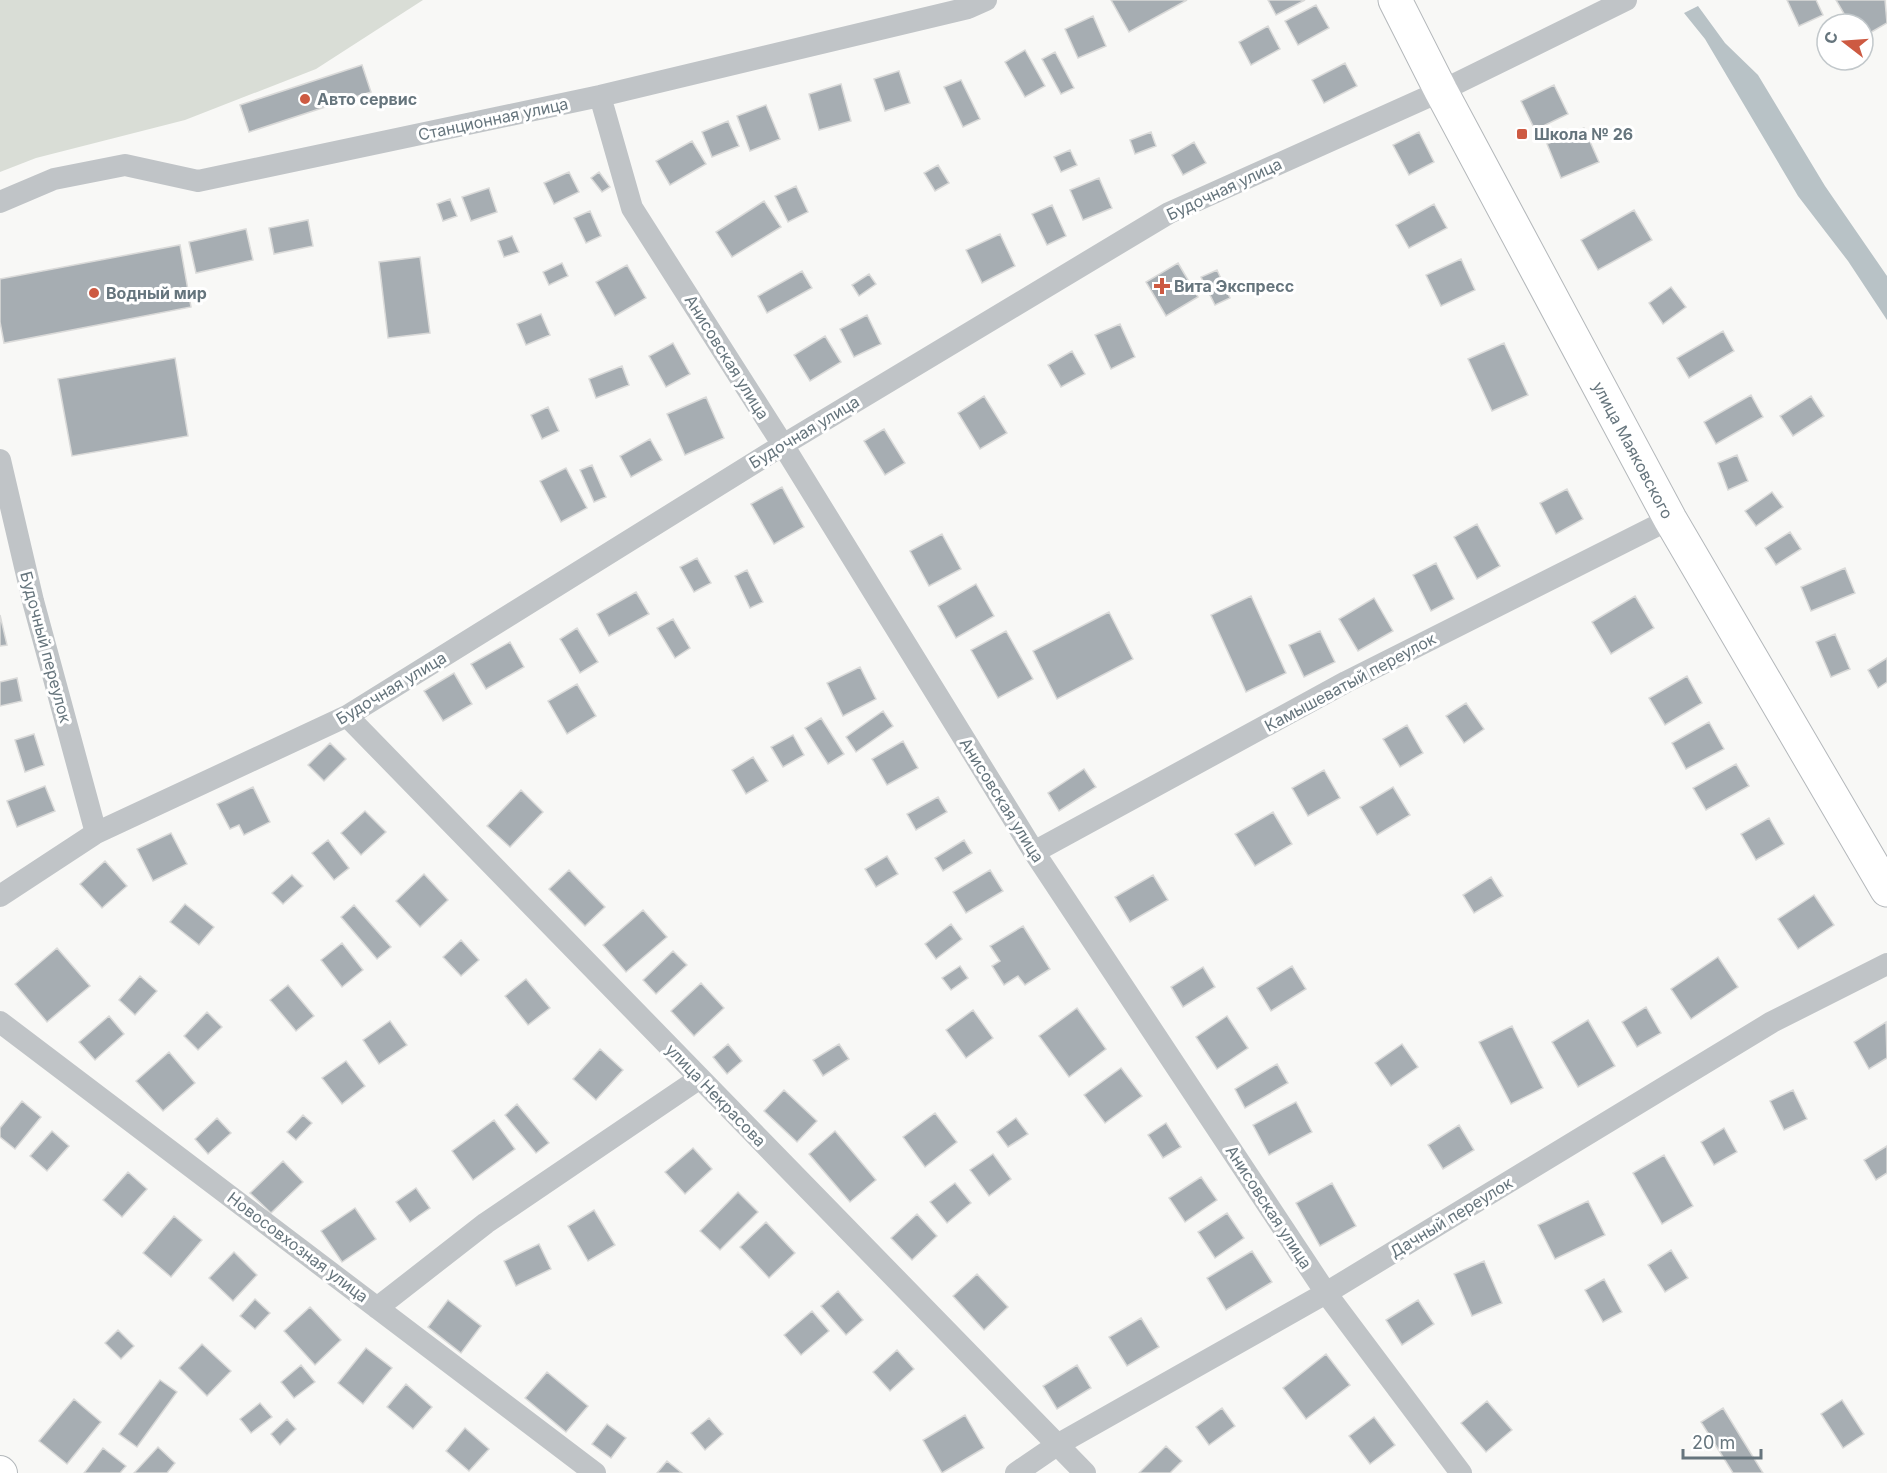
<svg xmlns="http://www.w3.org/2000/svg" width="1887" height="1473" font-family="Inter,sans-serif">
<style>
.green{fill:#d9ddd6}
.water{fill:#b8c2c6}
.building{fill:#a6adb2;stroke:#dadad9;stroke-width:1.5}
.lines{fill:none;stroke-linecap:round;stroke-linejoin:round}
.secondary-casing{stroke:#b3b8bb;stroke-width:34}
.primary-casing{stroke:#b4b8bb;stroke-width:35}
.street{stroke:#c0c4c7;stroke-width:22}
.secondary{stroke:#fff;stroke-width:32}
.primary{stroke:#fff;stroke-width:33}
.poi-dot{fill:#cd5a42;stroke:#fff;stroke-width:2}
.labels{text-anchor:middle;stroke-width:6;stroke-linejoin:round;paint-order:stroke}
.poi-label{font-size:16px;font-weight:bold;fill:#66757d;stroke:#fff;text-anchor:start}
.street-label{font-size:16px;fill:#66757d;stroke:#fff}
</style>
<rect width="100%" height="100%" fill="#f8f8f6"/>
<path class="green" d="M 0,0 L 423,0 L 316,69 L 185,120 L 36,158 L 0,172 Z"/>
<path class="water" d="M 1698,6 L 1725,43 L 1758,75 L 1825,186 L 1887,276 L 1887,320 L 1848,261 L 1798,196 L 1705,39 L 1684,13 Z"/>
<path class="building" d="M 1111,0 L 1187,0 L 1129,32 Z
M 1268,0 L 1305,0 L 1276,15 Z
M 1787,0 L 1816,0 L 1823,15 L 1799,26 Z
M 1836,0 L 1885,0 L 1887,23 L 1863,37 L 1863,24 L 1850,24 Z
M 1316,5 L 1329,28 L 1298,45 L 1285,21 Z
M 1093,16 L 1106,46 L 1078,58 L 1065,29 Z
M 1268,26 L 1280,49 L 1251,65 L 1239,42 Z
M 1025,50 L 1045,86 L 1025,97 L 1005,62 Z
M 1055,52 L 1074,88 L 1061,94 L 1042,59 Z
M 1345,63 L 1357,86 L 1324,103 L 1312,80 Z
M 362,65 L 371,92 L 249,132 L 240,105 Z
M 899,71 L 910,103 L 885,111 L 874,79 Z
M 961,80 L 980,119 L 963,127 L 944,87 Z
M 841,84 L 851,121 L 819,130 L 809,94 Z
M 1554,85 L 1568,114 L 1535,130 L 1521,101 Z
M 766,105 L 780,139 L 750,151 L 737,116 Z
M 728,121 L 739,146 L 712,157 L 702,132 Z
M 1584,128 L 1599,162 L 1561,178 L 1547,144 Z
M 1151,132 L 1156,146 L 1135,154 L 1130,140 Z
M 1419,132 L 1434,162 L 1409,175 L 1393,145 Z
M 692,141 L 706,164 L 670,185 L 656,161 Z
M 1194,142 L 1206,163 L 1183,175 L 1172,155 Z
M 1070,150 L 1077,165 L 1061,172 L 1054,157 Z
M 938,165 L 949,183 L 935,191 L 924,173 Z
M 569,172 L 579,192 L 554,204 L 544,183 Z
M 599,172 L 610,187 L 602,192 L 591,178 Z
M 1099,178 L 1112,208 L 1083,220 L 1070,190 Z
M 796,186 L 808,212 L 788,222 L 775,196 Z
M 489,188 L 497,212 L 471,221 L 462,197 Z
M 450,199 L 457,216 L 443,221 L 437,204 Z
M 764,201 L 781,227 L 732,257 L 716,232 Z
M 1434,204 L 1447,228 L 1409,248 L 1396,225 Z
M 1052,205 L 1066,236 L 1047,245 L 1032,214 Z
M 1634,210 L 1652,240 L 1598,270 L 1581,240 Z
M 590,211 L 601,236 L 586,243 L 574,218 Z
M 308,220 L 313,246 L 274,254 L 269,228 Z
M 246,229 L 253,260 L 196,273 L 189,242 Z
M 1000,234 L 1015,266 L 982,283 L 966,250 Z
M 512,236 L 519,252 L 504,257 L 498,241 Z
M 180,245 L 191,307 L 4,343 L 0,322 L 0,279 Z
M 420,257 L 430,333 L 388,338 L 379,262 Z
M 1461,259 L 1475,290 L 1441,306 L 1426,275 Z
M 562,263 L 568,276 L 549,285 L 543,272 Z
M 1178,263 L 1198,297 L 1166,316 L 1146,282 Z
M 627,265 L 646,298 L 615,316 L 596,282 Z
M 1217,270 L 1230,298 L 1215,305 L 1201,277 Z
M 802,271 L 812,288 L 767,313 L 758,296 Z
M 869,274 L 876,284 L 859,296 L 852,285 Z
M 1671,287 L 1686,307 L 1663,324 L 1649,303 Z
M 541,314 L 550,335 L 526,345 L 517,324 Z
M 867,315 L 881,344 L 854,357 L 840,329 Z
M 1120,324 L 1135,357 L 1111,369 L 1095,335 Z
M 1723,331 L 1734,351 L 1689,378 L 1677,358 Z
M 825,336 L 841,362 L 810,381 L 794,355 Z
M 673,343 L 690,374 L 666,387 L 649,356 Z
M 1504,343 L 1528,395 L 1492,411 L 1468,359 Z
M 1072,351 L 1085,374 L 1061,387 L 1048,365 Z
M 175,358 L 188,436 L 72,456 L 58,379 Z
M 622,366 L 629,385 L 596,398 L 589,379 Z
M 1751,395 L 1763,417 L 1716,444 L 1704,422 Z
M 984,396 L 1007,433 L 980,449 L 958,413 Z
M 1811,396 L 1824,416 L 1793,436 L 1780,416 Z
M 706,397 L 724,438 L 685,455 L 667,414 Z
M 548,407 L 559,431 L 542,439 L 531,415 Z
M 884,429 L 905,463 L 885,475 L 864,441 Z
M 650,439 L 662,460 L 631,477 L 620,456 Z
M 1737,455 L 1748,481 L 1728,490 L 1718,463 Z
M 592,465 L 606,497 L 594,502 L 580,470 Z
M 566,468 L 587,508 L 561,522 L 540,481 Z
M 782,487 L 804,527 L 774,544 L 751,504 Z
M 1567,489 L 1583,519 L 1556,534 L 1540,503 Z
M 1772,492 L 1783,507 L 1756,526 L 1745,511 Z
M 1477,524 L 1500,566 L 1477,579 L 1454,537 Z
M 1790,532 L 1801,549 L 1776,565 L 1765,548 Z
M 942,534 L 961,569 L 929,586 L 910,551 Z
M 697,558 L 711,583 L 694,592 L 680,567 Z
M 1436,563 L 1454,599 L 1431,611 L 1413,575 Z
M 1845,568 L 1855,593 L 1811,611 L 1801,587 Z
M 747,570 L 763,602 L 750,608 L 735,576 Z
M 976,584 L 994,616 L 956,638 L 938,606 Z
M 636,592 L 649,614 L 609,636 L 597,614 Z
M 1251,596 L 1286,673 L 1246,692 L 1211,615 Z
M 1635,596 L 1654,628 L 1611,654 L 1592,622 Z
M 1374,598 L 1393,631 L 1358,651 L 1339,619 Z
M 1109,612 L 1133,659 L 1057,699 L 1033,651 Z
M 0,615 L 7,645 L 0,646 Z
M 673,619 L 690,648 L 675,658 L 657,628 Z
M 577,628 L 598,662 L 580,673 L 560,639 Z
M 1006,631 L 1033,679 L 998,698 L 971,650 Z
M 1320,631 L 1335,662 L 1304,677 L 1289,645 Z
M 1835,634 L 1850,669 L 1831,677 L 1816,642 Z
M 510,642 L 524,667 L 486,689 L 471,664 Z
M 1887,658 L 1887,682 L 1878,688 L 1868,670 Z
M 860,667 L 876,699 L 843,716 L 827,683 Z
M 454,673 L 472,704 L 443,721 L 424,691 Z
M 1687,676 L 1702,703 L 1665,725 L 1649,698 Z
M 17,678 L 22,701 L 0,706 L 0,682 Z
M 577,684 L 596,716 L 567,734 L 548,701 Z
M 1466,703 L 1484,729 L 1464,743 L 1446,716 Z
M 883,711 L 893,726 L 856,752 L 846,737 Z
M 821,718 L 844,754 L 828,764 L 805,728 Z
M 1709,722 L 1724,749 L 1686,769 L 1672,743 Z
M 1407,725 L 1423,753 L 1400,767 L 1383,739 Z
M 34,734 L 44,765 L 25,772 L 15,740 Z
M 793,735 L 804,755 L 783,767 L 771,747 Z
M 903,741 L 918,768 L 887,785 L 872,759 Z
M 330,743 L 346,759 L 324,781 L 308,765 Z
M 753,757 L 768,781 L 746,794 L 732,770 Z
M 1736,764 L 1749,786 L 1706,810 L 1693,788 Z
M 1084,769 L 1096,787 L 1059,811 L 1048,793 Z
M 1324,770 L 1340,798 L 1308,816 L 1292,788 Z
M 45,786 L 55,811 L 17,827 L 7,801 Z
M 253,787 L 270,822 L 244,835 L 239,825 L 230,829 L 217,804 Z
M 1393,787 L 1410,815 L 1377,835 L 1360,807 Z
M 521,790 L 543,812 L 510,847 L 487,826 Z
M 938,797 L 947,812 L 916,830 L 907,814 Z
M 365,811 L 386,832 L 361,855 L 341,833 Z
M 1273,812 L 1292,844 L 1255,866 L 1235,834 Z
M 1769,818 L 1784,844 L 1756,860 L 1741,834 Z
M 171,833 L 187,864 L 153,881 L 137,849 Z
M 328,840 L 349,868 L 334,880 L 312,853 Z
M 964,840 L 972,853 L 943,871 L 935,858 Z
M 887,856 L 898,874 L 876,887 L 865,869 Z
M 105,861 L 127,886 L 102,908 L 80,884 Z
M 569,870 L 605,907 L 585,926 L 549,889 Z
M 990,870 L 1003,891 L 966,913 L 953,892 Z
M 424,874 L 448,900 L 420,927 L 396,901 Z
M 292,875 L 303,886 L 283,904 L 272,893 Z
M 1153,875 L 1168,900 L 1130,922 L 1115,897 Z
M 1491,877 L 1503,896 L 1474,913 L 1463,895 Z
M 1814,895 L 1834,925 L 1798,949 L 1778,919 Z
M 185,904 L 214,927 L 199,945 L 170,922 Z
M 354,905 L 391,947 L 377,959 L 341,917 Z
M 643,910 L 667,937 L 626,972 L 603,945 Z
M 951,924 L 962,939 L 936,959 L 925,944 Z
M 1023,926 L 1050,969 L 1025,985 L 1018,976 L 1004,985 L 992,966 L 1000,961 L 990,946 Z
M 461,940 L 479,960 L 461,976 L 443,957 Z
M 342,943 L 363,970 L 342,987 L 321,960 Z
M 57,948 L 90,986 L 47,1022 L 15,984 Z
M 673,951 L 687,965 L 656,994 L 643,980 Z
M 1718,957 L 1738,987 L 1691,1019 L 1671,989 Z
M 960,966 L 968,978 L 951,990 L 942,978 Z
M 1292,966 L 1306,989 L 1271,1011 L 1257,988 Z
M 1203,967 L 1215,987 L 1183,1007 L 1171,987 Z
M 140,976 L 157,991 L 135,1015 L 119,1000 Z
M 526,979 L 550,1008 L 528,1025 L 505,996 Z
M 701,983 L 724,1008 L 694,1036 L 671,1011 Z
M 288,985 L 314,1016 L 296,1031 L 270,1000 Z
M 1646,1007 L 1661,1033 L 1637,1047 L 1622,1022 Z
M 1077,1008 L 1106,1049 L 1069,1077 L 1039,1036 Z
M 973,1010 L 993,1038 L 966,1058 L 946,1030 Z
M 207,1012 L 222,1027 L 198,1050 L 184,1036 Z
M 109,1016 L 124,1034 L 95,1060 L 79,1042 Z
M 1227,1016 L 1248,1048 L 1217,1069 L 1196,1037 Z
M 1588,1020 L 1615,1066 L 1578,1087 L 1552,1042 Z
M 390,1021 L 407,1045 L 379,1064 L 363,1040 Z
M 1886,1022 L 1887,1058 L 1869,1069 L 1854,1042 Z
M 1512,1026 L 1543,1088 L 1511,1104 L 1479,1042 Z
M 728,1044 L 742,1061 L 727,1074 L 713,1057 Z
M 839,1044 L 849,1059 L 823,1076 L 813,1060 Z
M 1402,1044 L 1418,1067 L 1391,1086 L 1375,1063 Z
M 600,1049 L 623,1070 L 596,1100 L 573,1079 Z
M 169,1052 L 195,1083 L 163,1111 L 136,1081 Z
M 346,1061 L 365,1086 L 342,1104 L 322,1078 Z
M 1277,1064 L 1288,1083 L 1245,1108 L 1235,1089 Z
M 1121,1068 L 1142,1096 L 1105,1123 L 1084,1095 Z
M 784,1090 L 817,1121 L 797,1142 L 764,1111 Z
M 1793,1090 L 1807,1119 L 1784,1130 L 1770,1101 Z
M 22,1101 L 41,1117 L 15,1149 L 0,1137 L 0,1128 Z
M 1296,1102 L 1312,1132 L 1269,1155 L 1253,1125 Z
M 517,1104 L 549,1143 L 536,1153 L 505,1115 Z
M 935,1113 L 957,1142 L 925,1167 L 903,1137 Z
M 303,1115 L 312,1123 L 296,1140 L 287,1132 Z
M 217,1118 L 231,1133 L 208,1154 L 195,1139 Z
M 1016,1118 L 1028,1134 L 1008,1147 L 997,1132 Z
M 494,1120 L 515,1149 L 473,1180 L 452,1151 Z
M 1166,1123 L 1181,1147 L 1163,1158 L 1148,1135 Z
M 1459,1125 L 1474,1150 L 1443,1169 L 1428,1145 Z
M 1724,1128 L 1737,1152 L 1714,1165 L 1701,1142 Z
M 52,1131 L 69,1146 L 47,1171 L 30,1156 Z
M 835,1131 L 876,1180 L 850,1202 L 809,1154 Z
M 1887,1146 L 1887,1173 L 1876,1180 L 1864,1160 Z
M 693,1148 L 712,1169 L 685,1194 L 665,1172 Z
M 993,1154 L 1011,1179 L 989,1196 L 970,1170 Z
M 1664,1155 L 1693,1206 L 1662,1224 L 1633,1173 Z
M 283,1161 L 303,1182 L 271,1213 L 250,1193 Z
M 128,1172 L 147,1189 L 122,1217 L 103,1200 Z
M 1201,1177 L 1217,1200 L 1185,1222 L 1169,1198 Z
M 955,1183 L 971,1203 L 947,1223 L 930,1202 Z
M 1332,1183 L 1356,1226 L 1320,1246 L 1296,1203 Z
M 416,1188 L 430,1208 L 410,1222 L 396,1202 Z
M 738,1192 L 758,1212 L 720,1250 L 700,1231 Z
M 1588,1201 L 1605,1235 L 1555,1259 L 1538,1225 Z
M 355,1208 L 376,1239 L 342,1262 L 321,1231 Z
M 594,1210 L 615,1245 L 588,1261 L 568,1226 Z
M 1227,1213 L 1244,1238 L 1215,1258 L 1198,1232 Z
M 917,1214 L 937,1236 L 912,1260 L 891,1238 Z
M 174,1216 L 202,1240 L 171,1277 L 143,1253 Z
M 766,1222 L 795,1253 L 769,1278 L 740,1247 Z
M 539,1244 L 551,1269 L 516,1286 L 504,1261 Z
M 1671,1250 L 1688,1278 L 1665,1292 L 1648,1265 Z
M 1252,1251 L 1272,1282 L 1226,1310 L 1207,1278 Z
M 234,1252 L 257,1275 L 233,1301 L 209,1278 Z
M 1484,1261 L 1502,1303 L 1472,1316 L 1454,1274 Z
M 977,1274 L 1008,1307 L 984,1330 L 953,1296 Z
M 1604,1279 L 1622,1312 L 1603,1322 L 1585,1290 Z
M 838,1291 L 863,1320 L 846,1335 L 821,1306 Z
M 255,1299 L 270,1313 L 255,1329 L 240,1316 Z
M 448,1300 L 481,1326 L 461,1353 L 428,1327 Z
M 1418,1300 L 1434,1324 L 1402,1345 L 1386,1320 Z
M 310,1307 L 341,1340 L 315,1365 L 284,1331 Z
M 812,1311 L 829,1331 L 801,1355 L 784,1335 Z
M 1141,1318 L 1159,1347 L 1127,1366 L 1109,1337 Z
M 118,1330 L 134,1346 L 121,1359 L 105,1343 Z
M 202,1344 L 231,1371 L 207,1396 L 179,1368 Z
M 366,1348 L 392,1368 L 363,1404 L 338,1383 Z
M 897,1350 L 914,1369 L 890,1391 L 873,1372 Z
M 1326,1354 L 1350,1385 L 1306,1419 L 1283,1388 Z
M 301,1365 L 315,1382 L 294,1398 L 281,1382 Z
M 1077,1365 L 1091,1388 L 1057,1409 L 1043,1386 Z
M 547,1372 L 588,1406 L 566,1432 L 525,1398 Z
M 160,1380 L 177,1392 L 137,1447 L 119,1434 Z
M 406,1384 L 432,1407 L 413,1429 L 387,1407 Z
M 74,1399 L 101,1422 L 67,1464 L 39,1441 Z
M 1842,1400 L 1864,1434 L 1843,1448 L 1821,1414 Z
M 1487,1401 L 1512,1430 L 1486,1452 L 1461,1423 Z
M 260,1403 L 272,1417 L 251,1433 L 240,1419 Z
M 1222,1408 L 1235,1426 L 1209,1445 L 1196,1427 Z
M 1723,1408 L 1763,1473 L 1733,1473 L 1701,1422 Z
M 965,1415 L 984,1448 L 942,1473 L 923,1440 Z
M 1374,1417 L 1395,1445 L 1370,1464 L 1349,1436 Z
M 709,1418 L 723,1434 L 705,1450 L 691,1433 Z
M 287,1419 L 296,1429 L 280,1445 L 271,1434 Z
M 607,1424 L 626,1438 L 611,1458 L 592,1444 Z
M 465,1428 L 489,1449 L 469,1471 L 446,1451 Z
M 1166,1446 L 1182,1461 L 1170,1473 L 1139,1473 Z
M 158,1447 L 175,1463 L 167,1473 L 134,1473 Z
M 103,1448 L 126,1466 L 120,1473 L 84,1473 Z
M 667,1461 L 682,1473 L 657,1473 Z"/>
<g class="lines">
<defs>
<path id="secondary" d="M 0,1472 L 1,1473"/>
<path id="primary" d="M 1395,0 L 1441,91 L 1670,519 L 1887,890"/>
</defs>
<use href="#secondary" class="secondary-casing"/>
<use href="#primary" class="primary-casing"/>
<path class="street" d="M 600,96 L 632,208 L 783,445 L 1034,852 L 1326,1293 L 1461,1473
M 0,202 L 54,179 L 125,165 L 198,181 L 600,96 L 968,8 L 986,0
M 0,460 L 33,601 L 96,833
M 347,716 L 1085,1473
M 1034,852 L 1346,682 L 1670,519
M 0,896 L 96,833 L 347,716 L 783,445 L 1169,213 L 1441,91 L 1626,0
M 0,1022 L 595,1473
M 377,1308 L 486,1223 L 700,1078
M 1016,1473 L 1057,1445 L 1326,1293 L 1772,1022 L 1887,964"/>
<use href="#secondary" class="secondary"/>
<use href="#primary" class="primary"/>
</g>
<g class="poi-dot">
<circle cx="305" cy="99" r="6"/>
<rect x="1516" y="128" width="12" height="12" rx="3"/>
<path d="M1159 277h6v6h6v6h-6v6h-6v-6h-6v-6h6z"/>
<circle cx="94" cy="293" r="6"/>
</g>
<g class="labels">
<g class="poi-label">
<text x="317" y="105">Авто сервис</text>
<text x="1534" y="140">Школа № 26</text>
<text x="1174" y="292">Вита Экспресс</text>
<text x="106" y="299">Водный мир</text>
</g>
<g class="street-label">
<text transform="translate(493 119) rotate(-12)" y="6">Станционная улица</text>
<text transform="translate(1224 189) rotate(-25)" y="6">Будочная улица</text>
<text transform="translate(727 357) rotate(58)" y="6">Анисовская улица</text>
<text transform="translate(804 432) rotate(-31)" y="6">Будочная улица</text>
<text transform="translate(1633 450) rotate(62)" y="6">улица Маяковского</text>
<text transform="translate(46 647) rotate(75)" y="6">Будочный переулок</text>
<text transform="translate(1350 682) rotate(-28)" y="6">Камышеватый переулок</text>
<text transform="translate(391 688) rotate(-31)" y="6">Будочная улица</text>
<text transform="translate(1002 800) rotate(58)" y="6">Анисовская улица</text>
<text transform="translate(716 1095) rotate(46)" y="6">улица Некрасова</text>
<text transform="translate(1269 1207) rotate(57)" y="6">Анисовская улица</text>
<text transform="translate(1451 1217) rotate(-31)" y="6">Дачный переулок</text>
<text transform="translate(298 1247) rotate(37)" y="6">Новосовхозная улица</text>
</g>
</g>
<g transform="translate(1845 42) rotate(287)"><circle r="28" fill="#ffffff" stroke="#c2c8cb" stroke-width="1.5"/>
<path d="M0-4.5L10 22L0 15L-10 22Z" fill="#cd5a42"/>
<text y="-9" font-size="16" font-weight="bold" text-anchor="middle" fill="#66757d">С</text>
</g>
<path d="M1683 1449v9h78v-9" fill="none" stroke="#66757d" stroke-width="3"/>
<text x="1692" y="1449" font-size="18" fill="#66757d" stroke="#ffffff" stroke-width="4.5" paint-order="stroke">20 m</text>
</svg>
